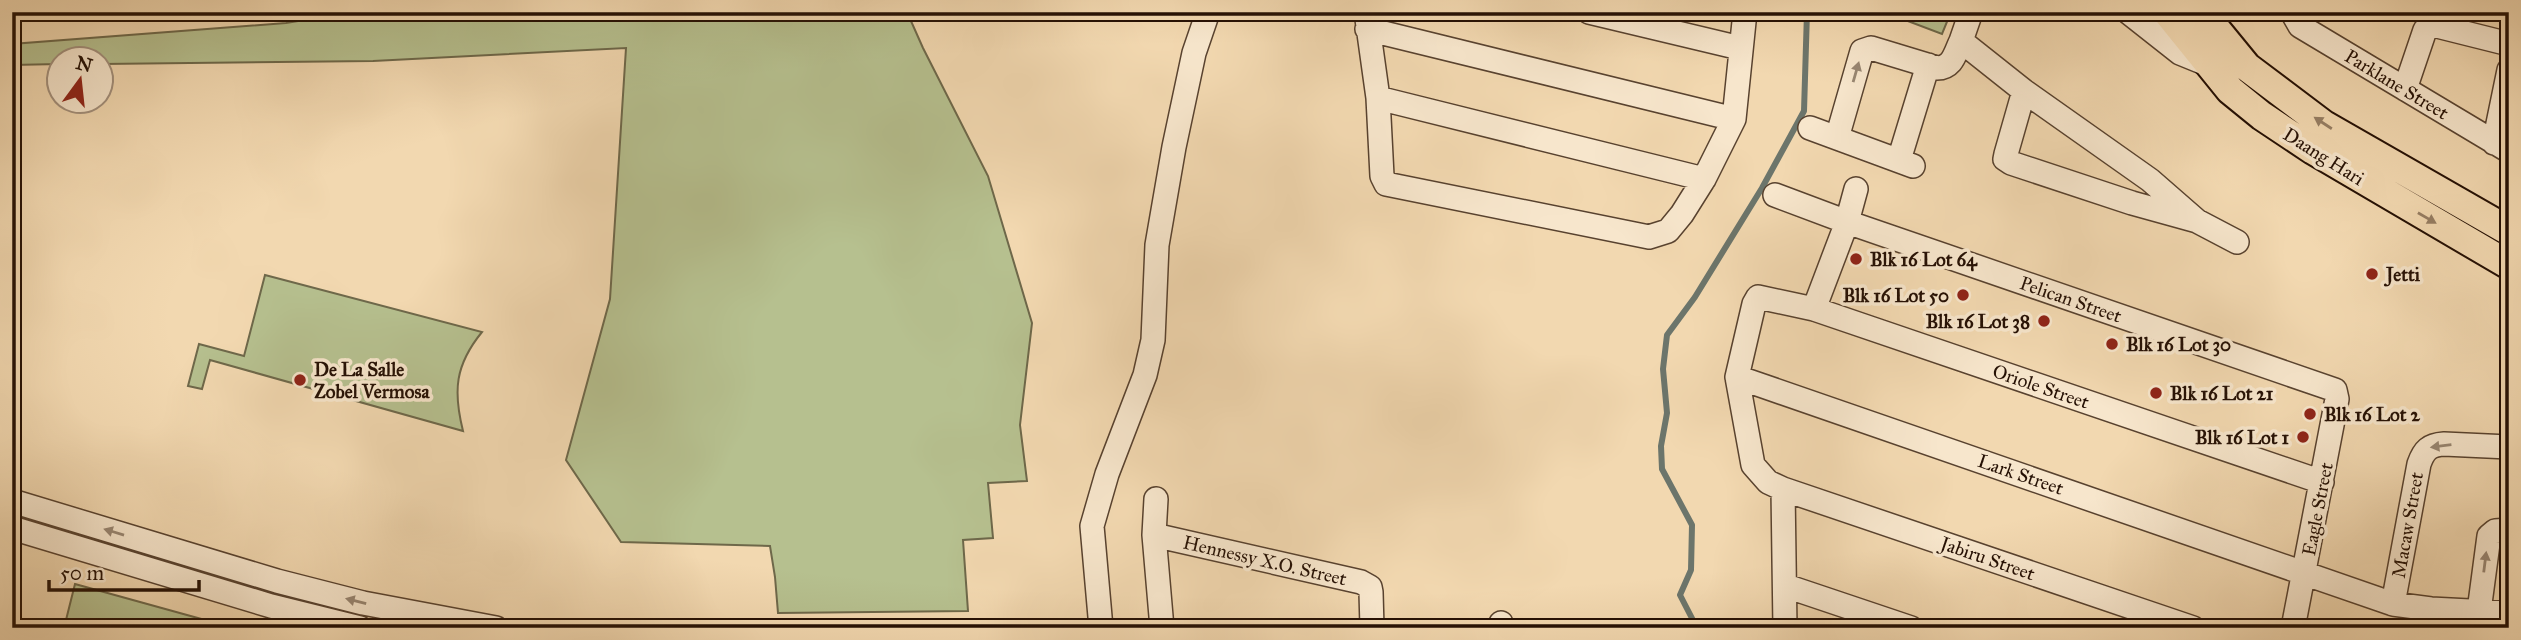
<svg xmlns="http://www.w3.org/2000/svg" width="2521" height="640" font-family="'IM FELL Great Primer',serif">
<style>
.green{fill:#b6c08f;stroke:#6e684a;stroke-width:2}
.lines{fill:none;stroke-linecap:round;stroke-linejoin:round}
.stream{stroke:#6c756b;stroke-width:6}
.minor-casing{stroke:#58422f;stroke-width:26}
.major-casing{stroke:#251004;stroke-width:32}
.minor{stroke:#f7e6cc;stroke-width:23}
.major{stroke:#f2d8b0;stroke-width:28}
.oneway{fill:#988672}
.oneway2{fill:#967e63}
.poi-dot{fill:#8f2418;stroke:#f7e6cc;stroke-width:2.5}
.labels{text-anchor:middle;stroke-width:7;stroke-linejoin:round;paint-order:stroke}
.street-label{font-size:19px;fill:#251004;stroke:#f7e6cc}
.poi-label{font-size:19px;font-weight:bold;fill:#251004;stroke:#f7e6cc;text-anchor:start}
</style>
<rect width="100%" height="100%" fill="#f2d8b0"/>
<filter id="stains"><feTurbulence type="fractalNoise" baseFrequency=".00286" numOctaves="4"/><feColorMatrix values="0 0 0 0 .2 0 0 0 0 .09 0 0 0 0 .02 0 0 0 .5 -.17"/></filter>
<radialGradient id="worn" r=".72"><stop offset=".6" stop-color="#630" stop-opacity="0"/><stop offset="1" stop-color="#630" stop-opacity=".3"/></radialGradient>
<path class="green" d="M 353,12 L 907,12 L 923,48 L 988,176 L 1032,323 L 1020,425 L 1027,481 L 988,483 L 993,538 L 963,540 L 968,611 L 778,613 L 775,577 L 770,546 L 621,542 L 566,460 L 610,299 L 626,48 L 373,61 L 102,64 L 102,60 L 60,60 L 59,64 L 12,65 L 12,44 L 286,23 Z
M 1884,12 L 1951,12 L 1942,34 Z
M 265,275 L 482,332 C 455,365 453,391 463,431 L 210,360 L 202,389 L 188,386 L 199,344 L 244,356 Z
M 75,584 L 234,628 L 64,628 Z"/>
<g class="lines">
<path class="stream" d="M 1697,628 L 1680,595 L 1691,570 L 1692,525 L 1662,469 L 1661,446 L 1667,413 L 1663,369 L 1667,335 L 1695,297 L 1762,188 L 1804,111 L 1807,12"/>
<defs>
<path id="minor" d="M 1366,12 L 1378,98 L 1382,176 L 1386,184 L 1649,237 L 1668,231 L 1682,214 L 1704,179 L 1734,119 L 1745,12
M 1589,12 L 1740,48
M 1971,12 L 1961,41 L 2024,91 L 2150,180 L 2197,221
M 2128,12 L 2180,53 L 2207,64
M 2292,12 L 2300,26 L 2509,151
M 1367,29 L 1734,119
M 2405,89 L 2425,30 L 2433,25 L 2505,43 L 2509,46
M 2024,91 L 2006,154 L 2005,159 L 2011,163 L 2132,203 L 2197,221 L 2237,242
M 1378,98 L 1704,179
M 1810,128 L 1913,166
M 1837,138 L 1862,51 L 1871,48 L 1937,68 C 1953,68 1955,53 1961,41
M 2494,143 L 2509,70
M 1899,160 L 1928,65
M 1775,195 L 1847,222 L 2335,390 L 2337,399 L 2293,628
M 1814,309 L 1847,222 L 1856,189
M 1737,377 L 2393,604 L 2431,609 L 2509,613
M 1783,489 L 2193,628
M 1156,499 L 1154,535 L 1162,628
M 12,501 L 277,581 L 363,603 L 496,628
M 12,528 L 271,606 L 360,628
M 1154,535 L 1361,582 L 1370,587 L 1371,592 L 1372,628
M 1786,586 L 1911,628
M 2393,604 L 2419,464 C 2424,450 2429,445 2444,444 L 2509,447
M 2479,611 L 2489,536 L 2495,531 L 2509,530
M 1101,628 L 1092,526 L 1107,474 L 1145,375 L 1153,340 L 1157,245 L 1174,147 L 1194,53 L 1208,12
M 1500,628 L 1501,623
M 1785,628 L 1783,489 L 1768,482 L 1753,465 L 1737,377 L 1754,304 L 1758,297 L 1814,309 L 2322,482"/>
<path id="major" d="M 2167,12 L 2230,90 L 2262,116 L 2313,150 L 2509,265
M 2202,12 L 2247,67 L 2324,125 L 2509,231"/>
</defs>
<use href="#minor" class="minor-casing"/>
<use href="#major" class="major-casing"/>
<use href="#minor" class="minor"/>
<use href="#major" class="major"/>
</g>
<defs><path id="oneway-solid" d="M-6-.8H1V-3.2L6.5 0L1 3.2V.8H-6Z" transform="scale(1.75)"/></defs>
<g class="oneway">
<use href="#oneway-solid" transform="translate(1856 72) rotate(-74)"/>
<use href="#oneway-solid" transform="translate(2441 446) rotate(173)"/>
<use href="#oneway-solid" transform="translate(114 532) rotate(-163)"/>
<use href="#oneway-solid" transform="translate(2485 562) rotate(-83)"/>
<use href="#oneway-solid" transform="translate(356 601) rotate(-166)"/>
</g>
<g class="oneway2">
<use href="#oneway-solid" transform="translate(2323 123) rotate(-147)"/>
<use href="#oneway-solid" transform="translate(2427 218) rotate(30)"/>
</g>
<g class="poi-dot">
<circle cx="1856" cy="259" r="7"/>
<circle cx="2372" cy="274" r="7"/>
<circle cx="1963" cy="295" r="7"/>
<circle cx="2044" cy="321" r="7"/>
<circle cx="2112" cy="344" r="7"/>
<circle cx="300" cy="380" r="7"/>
<circle cx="2156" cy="393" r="7"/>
<circle cx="2310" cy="414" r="7"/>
<circle cx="2303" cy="437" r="7"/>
</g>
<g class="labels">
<g class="street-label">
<text transform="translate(2397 84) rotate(31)" y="7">Parklane Street</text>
<text transform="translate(2324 156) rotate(32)" y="7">Daang Hari</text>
<text transform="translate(2071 299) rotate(19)" y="7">Pelican Street</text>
<text transform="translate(2041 386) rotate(19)" y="7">Oriole Street</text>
<text transform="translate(2021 474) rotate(19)" y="7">Lark Street</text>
<text transform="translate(2317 509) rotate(-79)" y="7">Eagle Street</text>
<text transform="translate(2407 525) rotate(-80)" y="7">Macaw Street</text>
<text transform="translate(1988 558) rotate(19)" y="7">Jabiru Street</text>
<text transform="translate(1265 560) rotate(13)" y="7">Hennessy X.O. Street</text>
</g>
<g class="poi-label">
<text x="1870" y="266">Blk 16 Lot 64</text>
<text x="2386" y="281">Jetti</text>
<text x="1949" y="302" text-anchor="end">Blk 16 Lot 50</text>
<text x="2030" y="328" text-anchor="end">Blk 16 Lot 38</text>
<text x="2126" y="351">Blk 16 Lot 30</text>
<text x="314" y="376">De La Salle<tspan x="314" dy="22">Zobel Vermosa</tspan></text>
<text x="2170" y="400">Blk 16 Lot 21</text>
<text x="2324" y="421">Blk 16 Lot 2</text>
<text x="2289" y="444" text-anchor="end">Blk 16 Lot 1</text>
</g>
</g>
<rect width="2521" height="640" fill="none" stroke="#f2d8b0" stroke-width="42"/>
<rect x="14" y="14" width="2493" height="612" fill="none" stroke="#251004" stroke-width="3.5"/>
<rect x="21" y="21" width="2479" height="598" fill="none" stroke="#251004" stroke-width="2"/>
<g transform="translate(80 80) rotate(15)"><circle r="33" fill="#f7e6cc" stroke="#a3907c" stroke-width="2"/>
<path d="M0-5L12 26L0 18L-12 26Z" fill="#8f2418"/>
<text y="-10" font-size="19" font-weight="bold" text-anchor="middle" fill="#251004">N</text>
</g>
<path d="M49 580v10h150v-10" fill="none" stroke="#251004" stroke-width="3.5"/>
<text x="60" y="580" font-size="21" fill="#251004" stroke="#f7e6cc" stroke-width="5" paint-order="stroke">50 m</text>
<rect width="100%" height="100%" filter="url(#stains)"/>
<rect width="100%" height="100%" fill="url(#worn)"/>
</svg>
